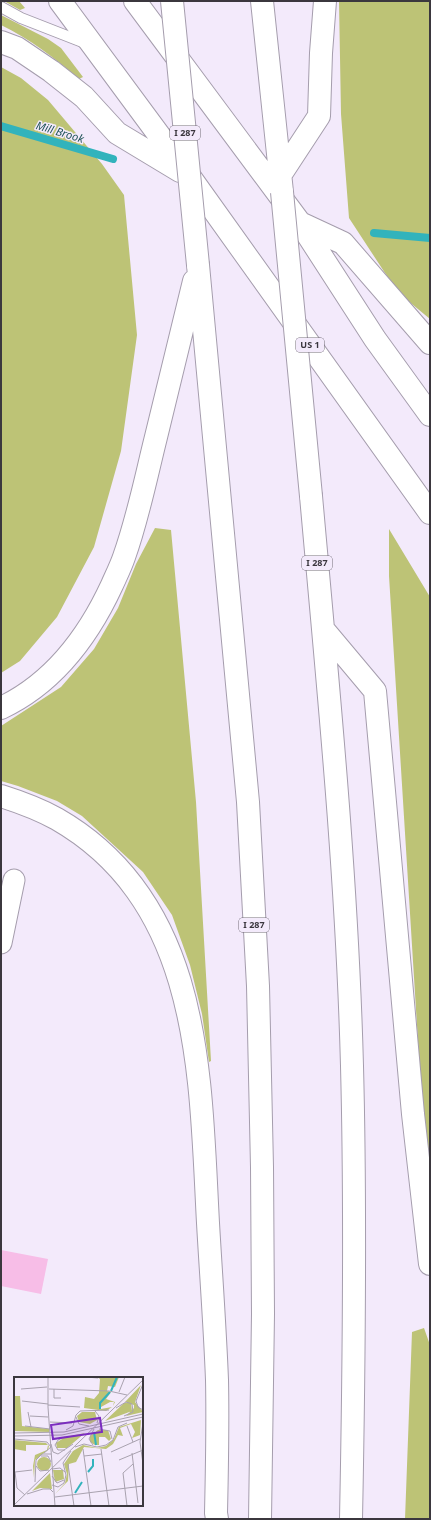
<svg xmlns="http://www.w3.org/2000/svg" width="431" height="1520" font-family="'Noto Sans',sans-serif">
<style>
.green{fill:#bdc376}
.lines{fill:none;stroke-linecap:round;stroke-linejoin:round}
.stream{stroke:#32b3bc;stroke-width:8}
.building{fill:#f7bde7}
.lane-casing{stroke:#a59dad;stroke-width:12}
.street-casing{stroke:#a59dad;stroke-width:23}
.highway-casing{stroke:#a59dad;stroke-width:24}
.lane{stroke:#fff;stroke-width:10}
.street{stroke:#fff;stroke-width:21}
.highway{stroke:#fff;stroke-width:22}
.highway-bridge-casing{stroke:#a59dad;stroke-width:24;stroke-linecap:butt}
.highway-bridge{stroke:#fff;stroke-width:22}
.labels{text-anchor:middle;stroke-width:3;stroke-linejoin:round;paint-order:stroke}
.shield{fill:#f3eafb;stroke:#726d77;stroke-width:1}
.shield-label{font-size:9px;font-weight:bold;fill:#3b373e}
.water-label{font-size:11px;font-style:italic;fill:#1d5256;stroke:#f3eafb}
.inset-river{fill:none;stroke:#32b3bc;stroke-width:2}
.inset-road{fill:none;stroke:#a9a2af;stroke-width:1}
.view{fill:#7b2cbf;fill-opacity:0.15;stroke:#7b2cbf;stroke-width:2}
.inset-edge{fill:none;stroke:#3b373e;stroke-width:2}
</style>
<rect width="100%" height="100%" fill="#f3eafb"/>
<path class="green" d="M 4,1 L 19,1 L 25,8 L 20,10 Z
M 339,1 L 430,1 L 430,319 L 401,295 L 385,273 L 349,218 L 341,114 Z
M 1,15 L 48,39 L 61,48 L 83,77 L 79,79 C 55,58 30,39 1,25 Z
M 1,67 L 21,78 L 48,100 L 102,164 L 124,195 L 137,335 L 121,451 L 94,547 L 57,617 L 20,661 L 1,673 Z
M 155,528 L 171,530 L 196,802 L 211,1061 L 209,1062 L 202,1014 L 190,965 L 172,915 L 143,872 L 82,816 L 57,801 L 18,786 L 1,781 L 1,726 L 61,687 L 94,649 L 118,608 L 136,564 Z
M 389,529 L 430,597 L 430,1181 L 425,1154 L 389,576 Z
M 424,1328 L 430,1345 L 430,1519 L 405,1519 L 412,1332 Z"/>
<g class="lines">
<path class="stream" d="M 1,126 L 113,159
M 374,233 L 430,238"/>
</g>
<path class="building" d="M 1,1250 L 48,1259 L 41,1294 L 1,1286 Z"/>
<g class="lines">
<defs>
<path id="lane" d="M 1,7 L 21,18 L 85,43"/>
<path id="street" d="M 1,943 L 14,880"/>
<path id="highway" d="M 60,1 L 190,177 L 430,513
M 135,1 L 300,223 L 375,339 L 430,415
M 262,1 L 282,192
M 1,42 L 17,48 L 51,71 L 84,97 L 117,133 L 180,171
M 281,174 L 319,116 L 321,53 L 325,1
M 300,223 L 343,243 L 430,343
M 198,265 L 248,802 L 258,986 L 262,1167 L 263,1314 L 260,1519
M 311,496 C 328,686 347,875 352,1066 C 356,1217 354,1368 351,1519
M 323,629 L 375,691 L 413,1114 L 430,1264
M 1,708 C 54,683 88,637 112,585 C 116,576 121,566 124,557 C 138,518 146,477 156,437 C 169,385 181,333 194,281
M 1,796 C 20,802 39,809 57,819 C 203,903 200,1076 208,1223 C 211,1275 215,1328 217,1380 C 218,1425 217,1469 216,1513 L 217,1519"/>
</defs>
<use href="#lane" class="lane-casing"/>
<use href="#street" class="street-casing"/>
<use href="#highway" class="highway-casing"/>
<use href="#lane" class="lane"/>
<use href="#street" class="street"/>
<use href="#highway" class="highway"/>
<defs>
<path id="highway-bridge" d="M 172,1 L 198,265
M 282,192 L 311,496"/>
</defs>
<use href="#highway-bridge" class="highway-bridge-casing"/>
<use href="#highway-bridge" class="highway-bridge"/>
</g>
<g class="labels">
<g class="shield">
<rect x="170" y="126" width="30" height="14" rx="3"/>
<rect x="296" y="338" width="28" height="14" rx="3"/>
<rect x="302" y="556" width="30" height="14" rx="3"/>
<rect x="239" y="918" width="30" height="14" rx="3"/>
</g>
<g class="shield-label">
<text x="185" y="136">I 287</text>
<text x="310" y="348">US 1</text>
<text x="317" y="566">I 287</text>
<text x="254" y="928">I 287</text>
</g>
<g class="water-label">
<text transform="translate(60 132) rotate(17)" y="4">Mill Brook</text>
</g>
</g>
<g transform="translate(14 1377)">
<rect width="129" height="129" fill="#f3eafb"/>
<path d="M 83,0 L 105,0 L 101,10 L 94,9 L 93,14 L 97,15 L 92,22 L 101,25 L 99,29 L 100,25 L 96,25 L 87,30 L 87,32 L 98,30 L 92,34 L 70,31 L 71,20 L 80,22 L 85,16 L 86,2 ZM 127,8 L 121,25 L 129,35 L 112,39 L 120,31 L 120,28 L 111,25 ZM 0,19 L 6,19 L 8,49 L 35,52 L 35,55 L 0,54 ZM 110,26 L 117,26 L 118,34 L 91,44 ZM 68,35 L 81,35 L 83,43 L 76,47 L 65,45 L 63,39 ZM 127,43 L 126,58 L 118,61 L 121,55 L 117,47 L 106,51 L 109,59 L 104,58 L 99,67 L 92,72 L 70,70 L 62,85 L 55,87 L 54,104 L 41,117 L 51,106 L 53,97 L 50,87 L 59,74 L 69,68 L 83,71 L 92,69 L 100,62 L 105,50 ZM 84,53 L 94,53 L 97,62 L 95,64 L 91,60 L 85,60 L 85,68 L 81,68 L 76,65 L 76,59 ZM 71,56 L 53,71 L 43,71 L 42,66 L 51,60 ZM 0,63 L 32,66 L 35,69 L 34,73 L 21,83 L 20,101 L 19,89 L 21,78 L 33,73 L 34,68 L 12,68 L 12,74 L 0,72 ZM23 87a7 7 0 1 1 14 0a7 7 0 1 1-14 0ZM 39,93 L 49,93 L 50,102 L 41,105 ZM 36,96 L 38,112 L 26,111 L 18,114 Z" fill="#bdc376"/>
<path class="inset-river" d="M 97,14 L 103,0M 86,32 L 86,26 L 96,15M 80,55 L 82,68M 74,95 L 79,89 L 79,82M 61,116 L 68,105"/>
<path class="inset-road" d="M 34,0 L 34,30M 72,0 L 84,1M 129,7 L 122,24 L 124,30 L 129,33M 7,12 L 33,10M 35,12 L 95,14 L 113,18M 40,12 L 40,21 L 47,21M 105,15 L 111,0M 8,24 L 34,27M 34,28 L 66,30M 34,30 L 41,129M 102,31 L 112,25 L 118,27 L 119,35 L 110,39M 81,34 L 85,39 L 83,46M 14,35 L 17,50M 16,39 L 34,40M 62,40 L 65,47 L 75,49M 36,45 L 58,46M 129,46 L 126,65 L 129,87M 11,49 L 36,52M 113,49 L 119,65M 85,52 L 96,54 L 98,62M 52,53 L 59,49 L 62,38 L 66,34 L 95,33M 0,56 L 50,55 L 129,37M 0,59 L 48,58 L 129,40M 0,62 L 33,65 L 37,70 L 30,76M 37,67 L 39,75 L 44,77 L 59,67M 79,68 L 75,62 L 80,52M 61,70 L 70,67 L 83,70 L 92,68 L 99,63 L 104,50 L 113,46M 69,72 L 77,129M 87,72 L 95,129M 51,73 L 44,73 L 41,68 L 44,63 L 51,60M 97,75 L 126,62M 118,76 L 124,126M 27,79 L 34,79 L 37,85M 70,79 L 88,77M 105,83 L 129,73M 54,87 L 60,129M 22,89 L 26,94 L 35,93M 38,92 L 46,91 L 51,95M 1,95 L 3,111 L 11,118M 1,95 L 18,93M 38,99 L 43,106 L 50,103M 21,105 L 22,83 L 28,77 L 37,77M 38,108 L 44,110 L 50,106 L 52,98 L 49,86 L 57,74M 13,117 L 29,112 L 36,112 L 39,115M 41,120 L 129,109M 0,128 L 129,3M 113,129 L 109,96 L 119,87"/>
<path class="view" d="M 86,41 L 88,55 L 39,62 L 37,48 Z"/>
<rect width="129" height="129" class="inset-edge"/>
</g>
<rect width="431" height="1520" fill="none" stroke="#3b373e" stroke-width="4"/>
</svg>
